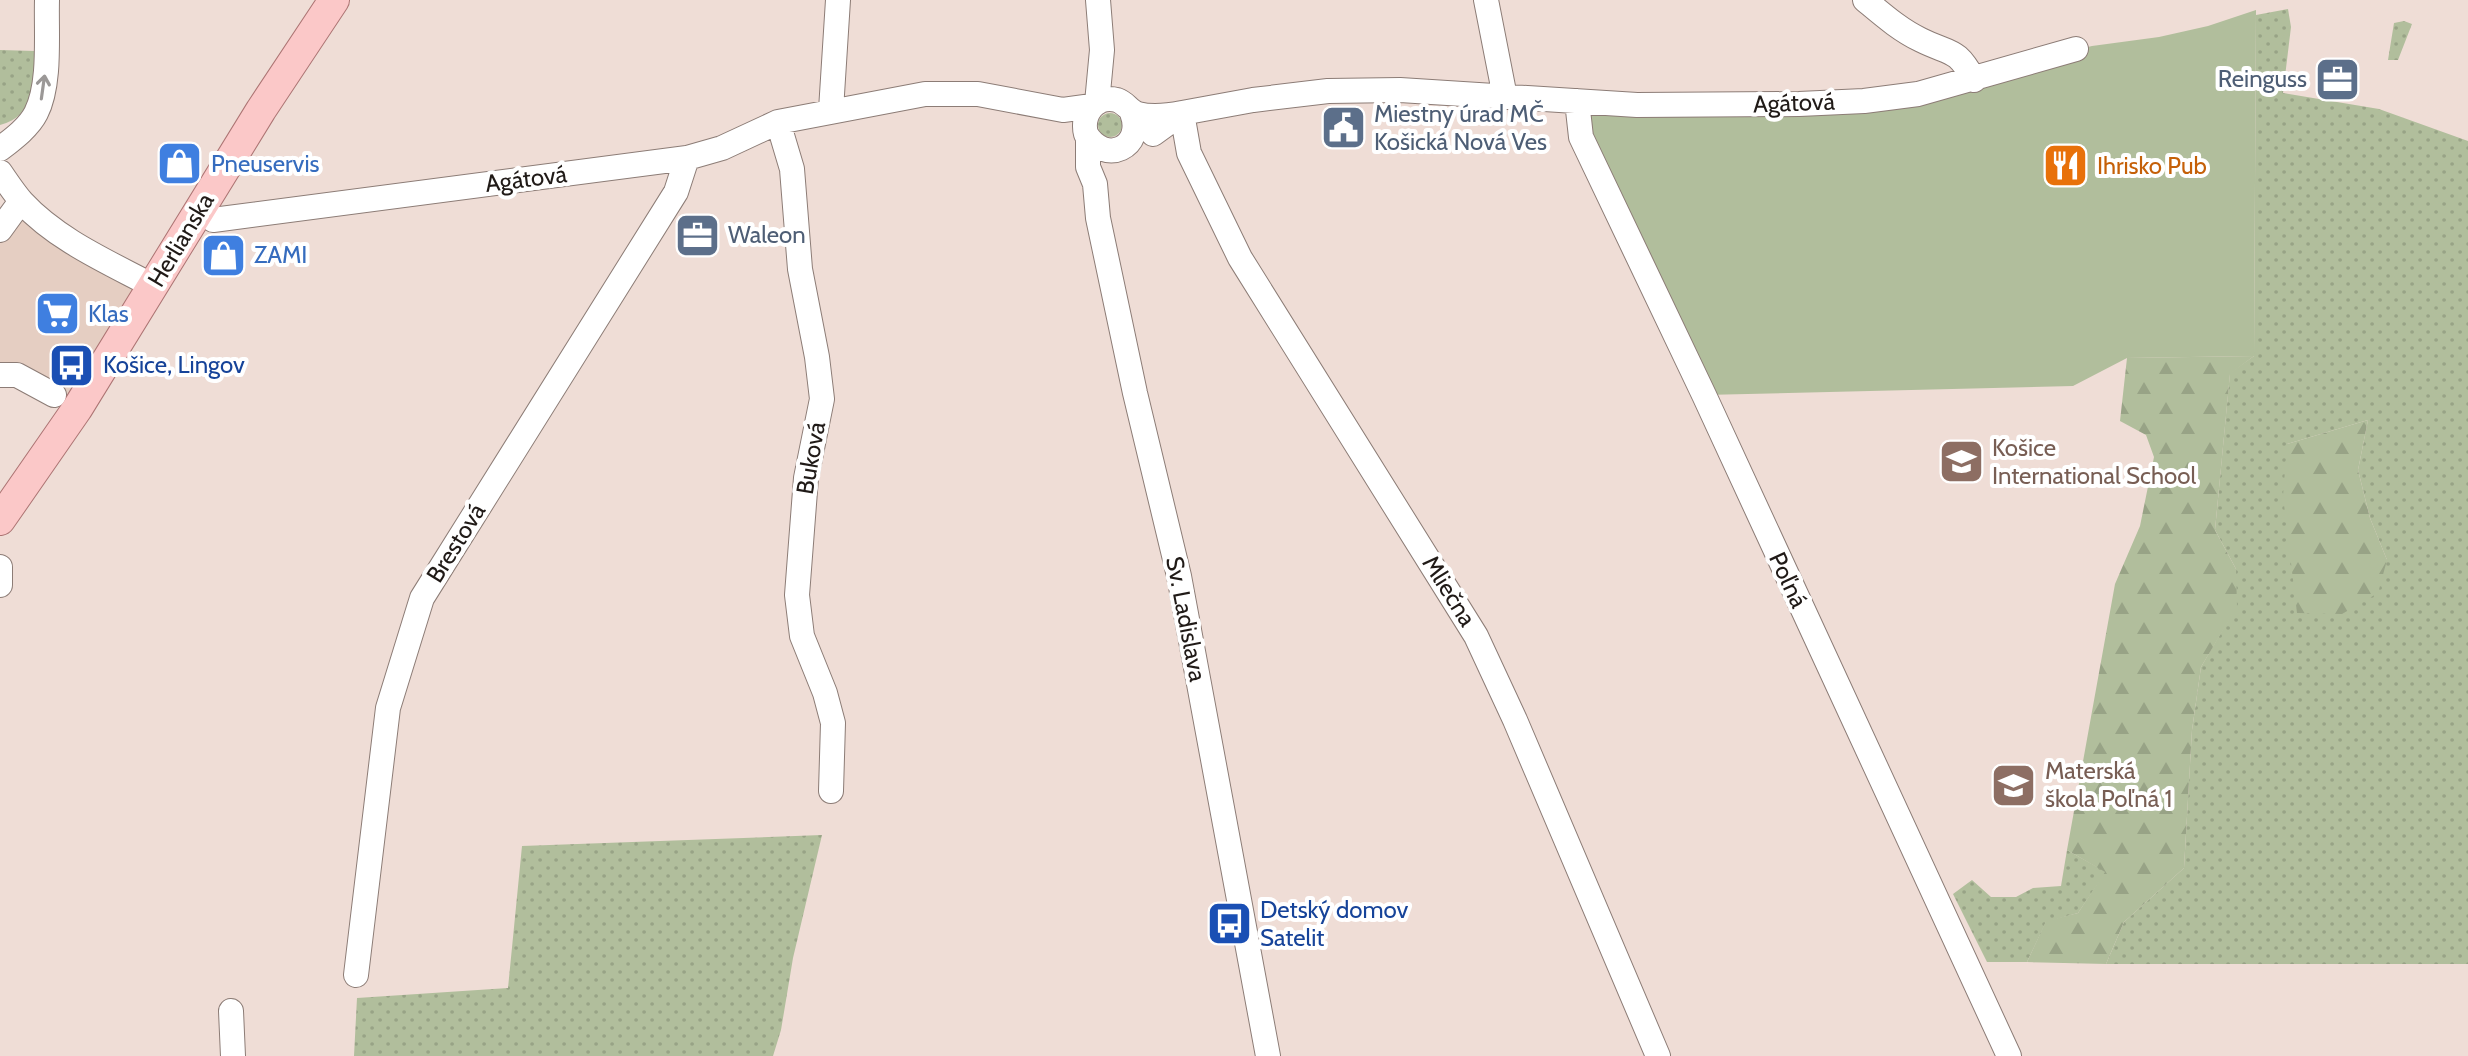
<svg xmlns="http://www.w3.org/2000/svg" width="2468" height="1056" font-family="Cabin,sans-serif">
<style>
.commercial{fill:#e5cec2}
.grass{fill:url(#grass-dots);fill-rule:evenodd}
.forest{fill:url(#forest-firs)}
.green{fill:#b1be9c}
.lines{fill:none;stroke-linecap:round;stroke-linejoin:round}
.minor-casing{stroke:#8c7c76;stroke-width:26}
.major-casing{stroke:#ac7473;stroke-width:32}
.minor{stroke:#fff;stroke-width:24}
.major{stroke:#fbc8c8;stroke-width:30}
.oneway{stroke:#9b9897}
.labels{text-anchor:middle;stroke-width:8;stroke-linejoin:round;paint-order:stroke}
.service-label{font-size:24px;fill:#4e5e75;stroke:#fff;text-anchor:start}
.street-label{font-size:24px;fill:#201a17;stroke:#fff}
.shop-label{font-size:24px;fill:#366cbe;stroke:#fff;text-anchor:start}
.food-label{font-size:24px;fill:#c56008;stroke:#fff;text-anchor:start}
.transit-label{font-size:24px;fill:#164399;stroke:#fff;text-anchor:start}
.education-label{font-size:24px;fill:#785e54;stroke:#fff;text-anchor:start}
</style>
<defs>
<pattern id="grass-dots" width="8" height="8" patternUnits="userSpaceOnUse" patternTransform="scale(2)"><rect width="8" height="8" fill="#b1be9c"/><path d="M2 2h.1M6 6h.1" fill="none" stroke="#98a386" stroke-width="1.8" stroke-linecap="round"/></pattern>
<pattern id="forest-firs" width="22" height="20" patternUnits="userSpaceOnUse" patternTransform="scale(2)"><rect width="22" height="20" fill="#b1be9c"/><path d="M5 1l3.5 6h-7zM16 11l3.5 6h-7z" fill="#98a386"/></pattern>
</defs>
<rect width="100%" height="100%" fill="#efddd6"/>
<path class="commercial" d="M 21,201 L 153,286 L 77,409 L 54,395 L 0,375 L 0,230 Z"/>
<path class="grass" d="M 2288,9 L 2291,27 L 2283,93 L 2379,109 L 2468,141 L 2468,964 L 2106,964 L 2124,922 L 2184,868 L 2192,730 L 2201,667 L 2236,607 L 2236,569 L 2215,530 L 2230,373 L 2254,356 L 2256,15 ZM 2368,420 L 2358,470 L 2370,518 L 2387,560 L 2287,444 Z
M 2404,21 L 2412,24 L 2398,60 L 2388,60 L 2394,23 Z
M 0,50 L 35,51 C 33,82 36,116 0,125 Z
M1098 125a12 12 0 1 1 24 0a12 12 0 1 1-24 0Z
M 822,835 L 793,958 L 781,1030 L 773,1056 L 354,1056 L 357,998 L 508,988 L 522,846 Z
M 2067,850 L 2106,872 L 2078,913 L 2046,922 L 2027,962 L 1987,962 L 1953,894 L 1972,880 L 1991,897 L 2016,897 L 2033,888 L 2061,886 Z"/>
<path class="forest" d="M 2254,356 L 2230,374 L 2215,530 L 2236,569 L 2237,607 L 2201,667 L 2192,730 L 2184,868 L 2124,922 L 2106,964 L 2027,962 L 2046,921 L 2078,913 L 2105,872 L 2067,850 L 2115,584 L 2140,526 L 2154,457 L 2146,435 L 2120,421 L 2127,358 Z
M 2368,420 L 2358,470 L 2370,518 L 2387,560 L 2378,593 L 2342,614 L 2297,613 L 2283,496 L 2287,444 Z"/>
<path class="green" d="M 2256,10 L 2254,356 L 2127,358 L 2073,386 L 1704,395 L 1577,101 L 1863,101 L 2092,46 L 2159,37 L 2208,26 Z"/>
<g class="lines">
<defs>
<path id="minor" d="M 1486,0 L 1505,97
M 1865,0 C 1883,15 1900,30 1921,40 C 1951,55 1956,47 1974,80
M 1577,101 L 1581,137 L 1704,395 L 2009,1056
M 1097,103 L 1102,50 L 1098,0
M 831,110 L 838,0
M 1132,113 C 1145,147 1105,166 1086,134 C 1081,115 1095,94 1117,100 C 1126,103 1129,111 1138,114 C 1153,118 1167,116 1182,113 L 1189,153 L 1240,258 L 1476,636 L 1515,720 L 1658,1056
M 778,122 L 792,169 L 800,269 L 817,357 L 822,399 L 806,478 L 797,595 L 802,636 L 825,693 L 833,723 L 831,791
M 1153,134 L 1182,113 L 1253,100 L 1328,91 L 1400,90 L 1637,105 L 1799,104 L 1864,101 L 1918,94 L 2076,49
M 1088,138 L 1088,167 L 1095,184 L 1098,218 L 1135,393 L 1179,576 L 1268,1056
M 0,149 C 13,139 29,127 36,113 C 51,84 46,33 47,0
M 0,172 C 7,182 14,193 22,202 C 57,240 108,262 153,286
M 213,220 L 687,158 L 722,148 L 778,122 L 925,94 L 978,94 L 1063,110 L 1092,106
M 0,230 L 21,201
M 0,375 L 17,375 L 54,395
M 0,567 L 0,585
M 356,975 L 388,708 L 422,598 L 676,192 L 687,158
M 231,1011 L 233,1056"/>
<path id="major" d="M 0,520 L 77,409 L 261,110 L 334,0"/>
</defs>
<use href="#minor" class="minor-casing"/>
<use href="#major" class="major-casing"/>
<use href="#minor" class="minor"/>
<use href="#major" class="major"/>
</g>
<defs><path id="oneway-shaft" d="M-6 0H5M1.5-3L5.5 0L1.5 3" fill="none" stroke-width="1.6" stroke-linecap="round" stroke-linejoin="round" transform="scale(2)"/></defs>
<use class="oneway" href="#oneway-shaft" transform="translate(43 87) rotate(-82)"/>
<defs>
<symbol id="office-square" viewBox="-11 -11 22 22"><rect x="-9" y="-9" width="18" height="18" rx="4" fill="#5c6f8a" stroke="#fff"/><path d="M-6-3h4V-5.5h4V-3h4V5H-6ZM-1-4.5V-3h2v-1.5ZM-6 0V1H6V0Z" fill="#fff"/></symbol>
<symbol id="civic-square" viewBox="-11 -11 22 22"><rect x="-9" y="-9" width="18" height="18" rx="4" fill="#5c6f8a" stroke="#fff"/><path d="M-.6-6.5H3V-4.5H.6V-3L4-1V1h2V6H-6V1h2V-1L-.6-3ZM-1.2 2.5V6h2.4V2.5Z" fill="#fff"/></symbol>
<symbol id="shop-square" viewBox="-11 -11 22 22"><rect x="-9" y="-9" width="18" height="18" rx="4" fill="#3f7fe0" stroke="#fff"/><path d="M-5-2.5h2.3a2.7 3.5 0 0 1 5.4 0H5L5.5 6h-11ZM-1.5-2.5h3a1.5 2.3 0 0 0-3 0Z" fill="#fff"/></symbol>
<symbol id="restaurant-square" viewBox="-11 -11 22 22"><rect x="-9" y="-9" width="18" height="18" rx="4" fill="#e8710a" stroke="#fff"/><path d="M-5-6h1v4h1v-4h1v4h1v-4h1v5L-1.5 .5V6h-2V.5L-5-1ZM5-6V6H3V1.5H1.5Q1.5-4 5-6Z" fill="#fff"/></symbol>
<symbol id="supermarket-square" viewBox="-11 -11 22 22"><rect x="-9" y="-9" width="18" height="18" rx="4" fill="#3f7fe0" stroke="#fff"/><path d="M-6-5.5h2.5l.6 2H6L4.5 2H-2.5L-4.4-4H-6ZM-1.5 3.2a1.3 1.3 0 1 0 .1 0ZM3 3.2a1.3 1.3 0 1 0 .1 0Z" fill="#fff"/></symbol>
<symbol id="bus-square" viewBox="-11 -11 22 22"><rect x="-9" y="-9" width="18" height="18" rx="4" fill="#1a4fb4" stroke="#fff"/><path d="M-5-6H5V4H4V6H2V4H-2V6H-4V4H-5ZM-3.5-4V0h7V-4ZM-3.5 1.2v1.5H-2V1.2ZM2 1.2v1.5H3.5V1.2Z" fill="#fff"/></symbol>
<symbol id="school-square" viewBox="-11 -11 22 22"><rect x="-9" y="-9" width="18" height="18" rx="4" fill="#8d6e63" stroke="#fff"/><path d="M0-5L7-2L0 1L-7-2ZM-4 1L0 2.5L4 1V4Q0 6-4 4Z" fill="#fff"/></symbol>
</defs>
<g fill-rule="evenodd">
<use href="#office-square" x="2312" y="54" width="51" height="51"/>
<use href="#civic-square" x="1318" y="102" width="51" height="51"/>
<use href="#shop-square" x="154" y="138" width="51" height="51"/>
<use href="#restaurant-square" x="2040" y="140" width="51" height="51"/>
<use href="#office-square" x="672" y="210" width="51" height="51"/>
<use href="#shop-square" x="198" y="230" width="51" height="51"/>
<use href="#supermarket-square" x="32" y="288" width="51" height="51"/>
<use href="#bus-square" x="46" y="340" width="51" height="51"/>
<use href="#school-square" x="1936" y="436" width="51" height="51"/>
<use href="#school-square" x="1988" y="760" width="51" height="51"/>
<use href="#bus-square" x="1204" y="898" width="51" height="51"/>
</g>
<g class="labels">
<g class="service-label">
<text x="2307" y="87" text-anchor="end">Reinguss</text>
<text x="1374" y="122">Miestny úrad MČ<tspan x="1374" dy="28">Košická Nová Ves</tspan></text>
<text x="728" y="243">Waleon</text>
</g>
<g class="street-label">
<text transform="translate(1794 103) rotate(-2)" y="8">Agátová</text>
<text transform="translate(526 179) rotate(-7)" y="8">Agátová</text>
<text transform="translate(181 240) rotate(-59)" y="8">Herlianska</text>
<text transform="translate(811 458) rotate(-80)" y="8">Buková</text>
<text transform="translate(456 543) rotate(-58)" y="8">Brestová</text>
<text transform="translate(1788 580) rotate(65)" y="8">Poľná</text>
<text transform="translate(1449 591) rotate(58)" y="8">Mliečna</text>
<text transform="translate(1186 619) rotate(79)" y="8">Sv. Ladislava</text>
</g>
<g class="shop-label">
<text x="211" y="172">Pneuservis</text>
<text x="254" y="263">ZAMI</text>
<text x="88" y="322">Klas</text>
</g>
<g class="food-label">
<text x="2097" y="174">Ihrisko Pub</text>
</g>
<g class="transit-label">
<text x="103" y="373">Košice, Lingov</text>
<text x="1260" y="918">Detský domov<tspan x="1260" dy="28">Satelit</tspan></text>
</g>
<g class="education-label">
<text x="1992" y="456">Košice<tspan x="1992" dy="28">International School</tspan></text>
<text x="2045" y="779">Materská<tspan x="2045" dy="28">škola Poľná 1</tspan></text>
</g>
</g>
</svg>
